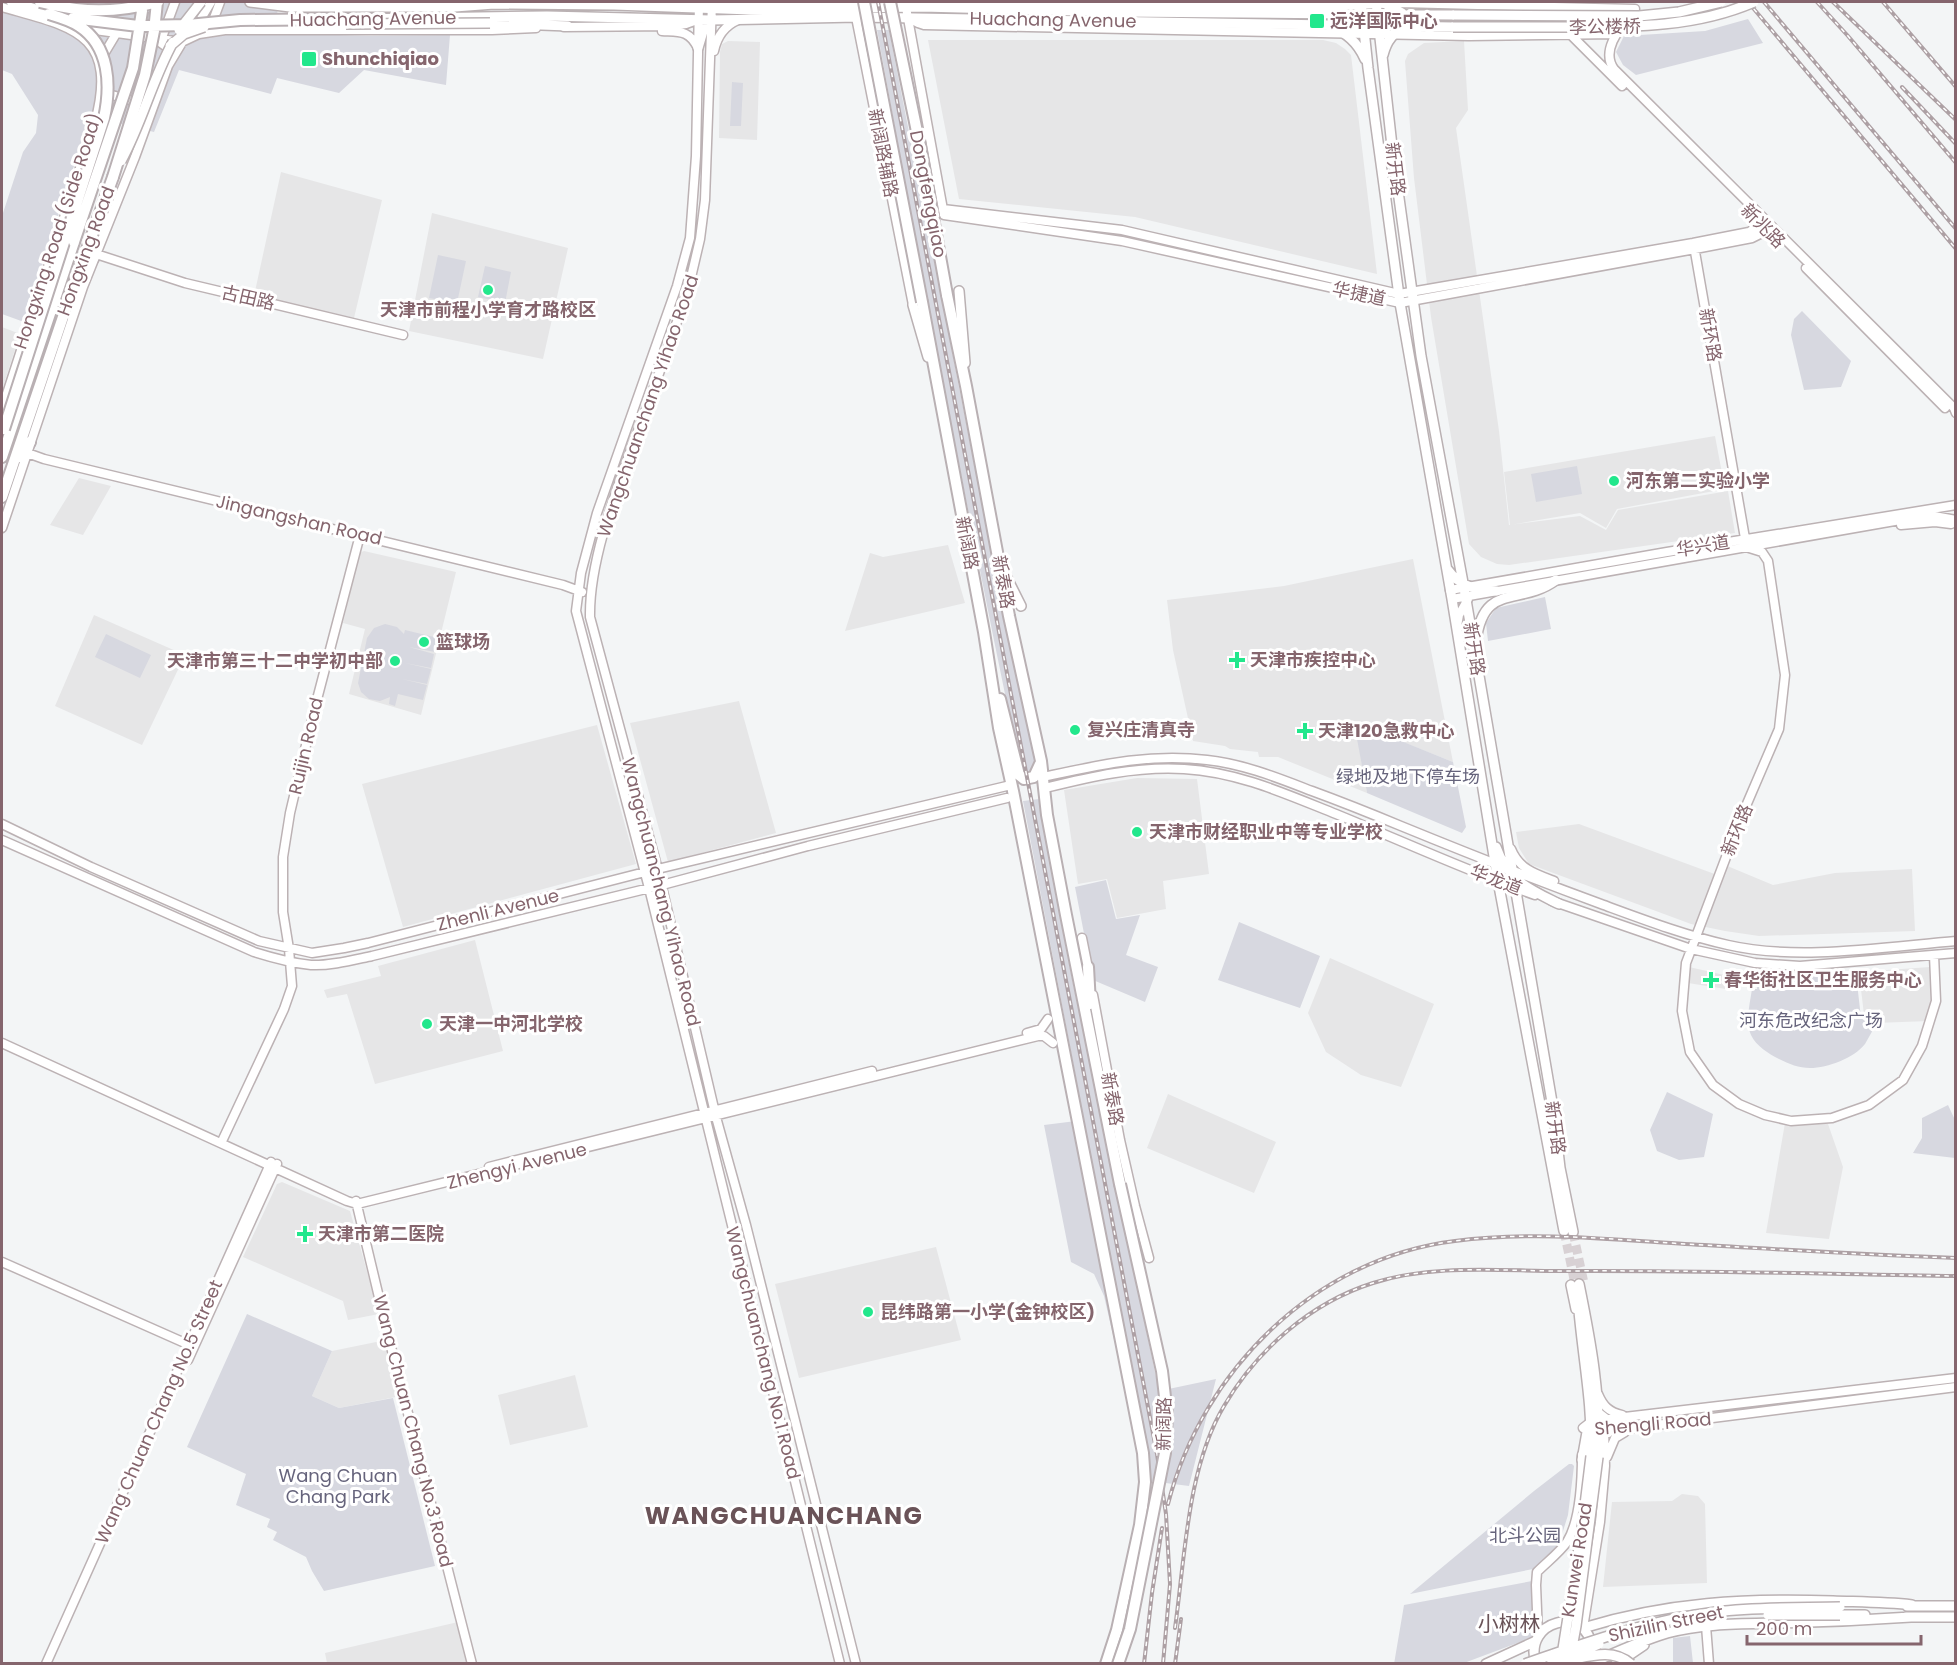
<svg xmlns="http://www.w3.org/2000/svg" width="1957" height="1665" font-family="Poppins,'Noto Sans SC',sans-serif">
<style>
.built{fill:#e6e6e7}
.green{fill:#d7d8e0}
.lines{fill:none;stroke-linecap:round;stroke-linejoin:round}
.primary-tunnel{stroke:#d8d1d4;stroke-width:9;stroke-dasharray:9 4.5;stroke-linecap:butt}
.secondary-casing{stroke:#bcb2b4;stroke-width:11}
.primary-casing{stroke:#bab1b3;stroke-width:12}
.highway-casing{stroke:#b9b0b3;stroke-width:14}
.secondary{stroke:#fff;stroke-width:8}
.primary{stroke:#fff;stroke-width:9}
.highway{stroke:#fff;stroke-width:10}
.rail-casing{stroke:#ada0a4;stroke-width:4}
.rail{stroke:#fff;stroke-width:1.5;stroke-dasharray:4.5;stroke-linecap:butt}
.primary-bridge-casing{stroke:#bab1b3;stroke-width:12;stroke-linecap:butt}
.highway-bridge-casing{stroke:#b9b0b3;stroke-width:14;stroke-linecap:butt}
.primary-bridge{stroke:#fff;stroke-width:9}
.highway-bridge{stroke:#fff;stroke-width:10}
.poi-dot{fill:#22e78c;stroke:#fff;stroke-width:2}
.labels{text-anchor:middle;stroke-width:6;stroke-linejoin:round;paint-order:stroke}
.street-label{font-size:18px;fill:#85656d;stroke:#fff}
.poi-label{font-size:18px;font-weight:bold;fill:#85656d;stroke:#fff;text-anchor:start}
.park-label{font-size:18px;fill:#66647c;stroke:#fff}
.quarter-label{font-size:21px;fill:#6a5358;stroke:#fff}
.district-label{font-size:24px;font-weight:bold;letter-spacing:1.5px;fill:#6a5358;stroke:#fff}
</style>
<rect width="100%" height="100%" fill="#f3f5f6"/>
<path class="built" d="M 928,40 L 1323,40 L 1336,43 L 1345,49 L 1351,55 L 1377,274 L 1135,217 L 959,199 Z
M 728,41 L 760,42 L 757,140 L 719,138 L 720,52 L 722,44 Z
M 1464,41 L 1468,110 L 1456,128 L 1499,431 L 1509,525 L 1580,516 L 1606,530 L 1618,510 L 1728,491 L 1735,533 L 1509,565 L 1497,564 L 1481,557 L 1469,544 L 1431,317 L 1414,178 L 1405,61 L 1408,54 L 1424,43 Z
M 281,172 L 382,200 L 354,318 L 254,296 Z
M 432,213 L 568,248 L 543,359 L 409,331 Z
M 2,327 L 20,334 L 2,390 Z
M 1715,436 L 1725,489 L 1617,509 L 1606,528 L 1580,513 L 1510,525 L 1504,472 Z
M 79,478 L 111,486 L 83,535 L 50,525 Z
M 948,545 L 965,603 L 845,631 L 870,553 L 883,557 Z
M 364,551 L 456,572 L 421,715 L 349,694 L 365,629 L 343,623 L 359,553 Z
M 1413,559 L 1453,762 L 1355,723 L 1367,793 L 1278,757 L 1259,757 L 1258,752 L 1230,749 L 1225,746 L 1193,741 L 1173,650 L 1167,600 L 1284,586 Z
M 94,615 L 185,655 L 142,745 L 55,706 Z
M 739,701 L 776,833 L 668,862 L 630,723 Z
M 597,725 L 636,864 L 403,927 L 362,784 Z
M 1137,778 L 1197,779 L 1209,874 L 1163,881 L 1166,909 L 1117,918 L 1107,879 L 1078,884 L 1064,790 Z
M 1579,824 L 1720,876 L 1725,865 L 1773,885 L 1835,873 L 1912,869 L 1915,931 L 1759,936 L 1725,931 L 1691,924 L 1529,864 L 1519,848 L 1516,832 Z
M 475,940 L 503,1051 L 375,1084 L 347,994 L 327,998 L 324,990 L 381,976 L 378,966 Z
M 1330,958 L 1434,1004 L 1401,1087 L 1361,1075 L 1326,1052 L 1308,1013 Z
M 1689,967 L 1733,977 L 1732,990 L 1688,983 Z
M 1930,967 L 1932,1002 L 1929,1021 L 1875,1023 L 1864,1015 L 1859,972 Z
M 1168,1094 L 1276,1142 L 1254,1193 L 1147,1148 Z
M 1785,1123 L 1828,1124 L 1843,1167 L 1829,1239 L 1766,1233 Z
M 282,1182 L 350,1211 L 379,1314 L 348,1320 L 343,1301 L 243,1257 L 277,1184 Z
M 936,1247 L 961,1340 L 799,1378 L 775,1284 Z
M 386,1340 L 401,1396 L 339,1408 L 312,1396 L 332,1351 Z
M 575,1375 L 588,1427 L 510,1445 L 498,1395 Z
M 1682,1494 L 1698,1496 L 1705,1504 L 1707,1583 L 1603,1587 L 1612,1502 L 1672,1501 Z
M 458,1622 L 468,1663 L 327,1663 L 325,1653 Z"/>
<path class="green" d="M 2,2 L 278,2 L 276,33 L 369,36 L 450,35 L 446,85 L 364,70 L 339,93 L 277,78 L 271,94 L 179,70 L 154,132 L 102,119 L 89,119 L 24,322 L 2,314 L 2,216 L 23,152 L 36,133 L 38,115 L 12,74 L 2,70 Z
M 1748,19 L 1763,43 L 1636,75 L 1623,65 L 1616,52 L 1624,36 L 1705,31 Z
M 877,30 L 889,30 L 1001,601 L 1037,763 L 1034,773 L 1025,775 L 1020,767 C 969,522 922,276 877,30 Z
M 732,82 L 743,83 L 741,126 L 730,126 Z
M 438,255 L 466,261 L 457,303 L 429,298 Z
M 485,266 L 511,272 L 505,303 L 478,297 Z
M 1802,311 L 1851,361 L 1841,387 L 1804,390 L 1791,335 L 1794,319 Z
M 1577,466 L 1582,494 L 1536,502 L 1531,474 Z
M 1545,597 L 1551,629 L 1488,641 L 1486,623 L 1496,608 Z
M 385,624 L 397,627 L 404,634 L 405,630 L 438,638 L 435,652 L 409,647 L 434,654 L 431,668 L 405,663 L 431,669 L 427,684 L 402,679 L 427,685 L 423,700 L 398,694 L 395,706 L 389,704 L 390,697 L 380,701 L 369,699 L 361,692 L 358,683 L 367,638 L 374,628 Z
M 106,634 L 151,655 L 140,678 L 95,657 Z
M 1363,728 L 1369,728 L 1453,762 L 1466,827 L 1462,833 L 1367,793 L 1357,739 L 1359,732 Z
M 1039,799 L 1055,891 L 1073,984 L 1159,1391 L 1216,1379 L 1189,1486 L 1150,1481 L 1130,1409 L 1104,1296 L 1094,1274 L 1071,1262 L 1044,1125 L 1084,1120 L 1023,801 Z
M 1106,880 L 1116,919 L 1140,915 L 1126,955 L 1158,967 L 1145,1002 L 1093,980 L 1075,887 Z
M 1239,922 L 1320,956 L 1300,1008 L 1218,980 Z
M 1856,974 L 1861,1018 L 1874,1028 C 1871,1033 1868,1039 1865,1044 C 1854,1058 1828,1068 1810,1068 C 1799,1068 1789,1064 1779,1059 C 1769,1054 1756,1046 1751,1035 C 1745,1022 1750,1003 1752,989 L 1757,989 L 1758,975 Z
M 1667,1092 L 1713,1114 L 1704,1157 L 1679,1160 L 1657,1151 L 1650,1130 Z
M 1948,1105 L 1955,1120 L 1955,1158 L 1913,1153 L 1922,1138 L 1922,1118 Z
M 247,1314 L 332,1351 L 312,1396 L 339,1408 L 393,1398 L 435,1566 L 324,1591 L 312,1571 L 306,1557 L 273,1540 L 277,1532 L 267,1527 L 270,1519 L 236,1505 L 246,1474 L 187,1447 Z
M 1569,1464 L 1572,1464 L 1574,1466 L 1568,1515 L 1558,1547 L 1533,1569 L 1410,1594 L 1534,1491 Z
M 1532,1581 L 1533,1637 L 1464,1663 L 1394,1664 L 1404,1605 Z
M 1690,1636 L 1693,1663 L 1673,1663 L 1673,1638 Z"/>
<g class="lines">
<path class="primary-tunnel" d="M 1564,1231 L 1575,1284
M 1573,1232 L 1584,1283"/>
<defs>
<path id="secondary" d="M 111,2 L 113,28
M 853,2 L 913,305
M 905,2 L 944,215 L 1122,241 L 1400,303 L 1695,249 L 1752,238 L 1772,228
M 664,3 L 830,4 L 848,7
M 699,3 L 696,156 L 690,238 L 677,286 L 597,513 L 581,573 L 576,611 L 649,888 L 840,1664
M 712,3 L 705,200 L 700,239 L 689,286 C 673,334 657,381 639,428 C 619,484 589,558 590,617 L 658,870 L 716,1117 L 746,1225 L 856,1664
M 2,7 C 71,27 119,32 95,122 L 2,409
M 907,8 L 917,2 L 1188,7 L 1316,7 L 1400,3 L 1635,9
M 1633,12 C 1621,27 1600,50 1614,69 L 1907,361 L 1954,408 L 1956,413
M 909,18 L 918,23 L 924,25 L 1469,36 L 1616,34
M 66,26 L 182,42 L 199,34 L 225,30 L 492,30 L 536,28
M 211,26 L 220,2
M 196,27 L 211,2
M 564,27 L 671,26 L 686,24 L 697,20
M 662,31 C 680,32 689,30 698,48
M 1571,35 L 1622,86
M 714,51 C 717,36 724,26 738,20
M 169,55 L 168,48 L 161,43 L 161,40 L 175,2
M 101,59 L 116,34
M 101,92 L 141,103
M 943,209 L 1122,230 L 1399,294 L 1693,243 L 1749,232 L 1766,221
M 1694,246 L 1746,544
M 96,254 L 185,283 L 403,335
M 1806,268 L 1945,408
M 19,450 L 44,459 L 563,585 L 582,592
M 1901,525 L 1935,522 L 1951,524
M 2,528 L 83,287 L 135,157 L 168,66 L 183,41
M 1746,547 L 1762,552 L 1768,561 L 1785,675 L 1779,729 L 1740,820 L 1686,963 L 1682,1011 L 1690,1052 L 1713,1085 L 1739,1104 L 1765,1115 L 1791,1121 L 1832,1118 L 1869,1105 L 1903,1080 L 1922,1046 L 1936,1001 L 1934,955
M 1450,590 L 1667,552 L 1956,505
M 1452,599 L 1906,519 L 1934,516 L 1956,520
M 1457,626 L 1459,615 L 1468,599
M 1043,777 C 1099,765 1149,753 1207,760 C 1244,764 1278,778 1312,791 C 1342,802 1372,814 1401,826 C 1467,853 1533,879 1601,904 C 1642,919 1684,935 1728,945 C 1798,961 1884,947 1956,941
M 1045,788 C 1090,777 1136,766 1184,769 C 1238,772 1286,794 1336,814 C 1402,841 1467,871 1535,895
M 2,824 L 91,867 L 259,941 L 312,953 L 344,948 L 368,943 L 645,872 L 1011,785
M 2,840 L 254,952 C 273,958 291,963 311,965 C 331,966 353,960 372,956 L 662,885 L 808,846 L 1007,798
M 1511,849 C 1519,869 1535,874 1554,881
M 1552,901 L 1691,949 L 1755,963 L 1800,966 L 1956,953
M 1082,938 L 1089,973
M 1093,995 L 1120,1140 L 1135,1206 L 1149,1258
M 1027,1033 L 1041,1029 L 1048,1019
M 2,1043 L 347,1201 L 357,1204 L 1038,1036 L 1044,1036 L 1053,1043
M 223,1139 L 284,1009 L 292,986 L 289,949 L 283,912 L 283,857 L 290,813 L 315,707 L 360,535
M 489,1167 L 872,1071
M 356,1201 L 388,1335 L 472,1664
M 2,1262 L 194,1347
M 188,1360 L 277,1164
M 1598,1394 C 1603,1406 1609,1412 1622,1415
M 1583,1428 L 1592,1421 L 1599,1420 L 1956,1378
M 1594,1433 L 1956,1387
M 1607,1457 L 1615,1438 L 1625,1432
M 1706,1626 L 1709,1664
M 1583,1628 L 1600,1522 L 1605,1466 L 1604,1429
M 1538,1635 L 1536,1585 L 1537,1572 C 1547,1562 1559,1553 1567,1542 C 1580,1521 1582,1479 1582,1455
M 46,1664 L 271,1162"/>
<path id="primary" d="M 250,2 L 290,7 L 455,7 L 494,4 L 614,5 L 751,10 L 838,10 L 855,8 L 922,7 L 1120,12 L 1454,15
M 1361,2 L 1368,68 L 1400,303 L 1452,599 L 1498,881 L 1564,1231
M 1376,2 L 1393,155 L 1421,356 L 1464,588 L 1553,1108 L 1560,1168 L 1573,1232
M 1382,2 L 1402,13
M 354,19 L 547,16 L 711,20 L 857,17 L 1453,27
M 490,23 L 568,26
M 1330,27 C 1346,32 1358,43 1365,59
M 698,48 L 704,28 L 712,18
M 1383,55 C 1386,43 1392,32 1405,28
M 959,291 L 965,363
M 913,305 L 928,357
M 1002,568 L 1021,606
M 1448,570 C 1460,587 1477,590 1497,591
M 1476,641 C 1484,581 1519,607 1556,580
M 1496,847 C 1508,881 1529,889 1559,904
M 1579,1284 C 1591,1343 1601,1396 1598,1457
M 1571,1285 L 1576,1309
M 1578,1300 C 1582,1353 1593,1403 1591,1456
M 1597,1412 L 1610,1422 L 1632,1428
M 1582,1460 L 1587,1432
M 1907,1606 L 1956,1606
M 1840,1615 L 1865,1615
M 1906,1617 L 1956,1617
M 1583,1628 C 1667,1602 1746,1598 1833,1601 C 1860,1602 1886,1602 1912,1605
M 1486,1664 L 1536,1641
M 1536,1664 C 1522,1620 1587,1604 1592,1648
M 1590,1664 C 1616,1652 1641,1641 1667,1633 C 1704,1623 1744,1624 1782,1623 C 1825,1622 1868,1620 1911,1617
M 1616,1664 L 1644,1645"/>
<path id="highway" d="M 12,2 L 49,14
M 82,274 L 96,254
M 947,295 L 966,386 L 1009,616 L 1041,761 L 1047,815 L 1066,915 L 1120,1184
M 922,302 L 984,632 L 999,728 L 1013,791 L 1143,1453 L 1145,1482 L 1140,1525 L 1117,1630 L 1106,1664
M 2,457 L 74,242
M 20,457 L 30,442
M 2,497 L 67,305 L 113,177
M 1000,699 L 1019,775 L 1024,779 L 1034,777 L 1040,764
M 1088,967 L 1090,1004"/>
</defs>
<use href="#secondary" class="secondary-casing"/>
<use href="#primary" class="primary-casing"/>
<use href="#highway" class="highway-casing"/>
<use href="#secondary" class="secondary"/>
<use href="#primary" class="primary"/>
<use href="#highway" class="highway"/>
<defs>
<path id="rail" d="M 878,2 L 1157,1454 L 1166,1514 L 1170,1584 L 1163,1664
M 1748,2 L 1956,249
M 1764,2 L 1956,229
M 1817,2 L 1848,36 L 1956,163
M 1833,2 L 1956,120
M 1883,2 L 1956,87
M 1902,87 L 1956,144
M 1168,1504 C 1202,1371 1315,1258 1455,1241 C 1531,1231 1608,1239 1685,1244 C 1775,1249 1865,1255 1956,1258
M 1175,1628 C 1185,1558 1187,1468 1224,1406 C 1257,1350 1310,1303 1373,1283 C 1433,1264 1498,1271 1560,1271 C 1691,1270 1824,1274 1956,1276
M 1144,1664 L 1152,1593 L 1162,1528
M 1175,1664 L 1181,1619"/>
</defs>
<use href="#rail" class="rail-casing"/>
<use href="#rail" class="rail"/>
<defs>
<path id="primary-bridge" d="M 1454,15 L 1639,16 L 1679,12 L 1721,2
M 346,24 L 490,23
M 1453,27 C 1493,27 1533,27 1573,27 C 1635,27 1696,27 1754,2
M 179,30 L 201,2
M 170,46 L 184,34 L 204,27
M 121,161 C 142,123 152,80 173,42
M 1768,1615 L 1840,1615
M 1562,1655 L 1582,1529 L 1591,1456
M 1569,1660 C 1590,1656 1613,1648 1631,1664
M 1525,1664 C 1588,1642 1650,1620 1716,1612 C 1757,1607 1798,1608 1840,1607
M 1551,1664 L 1599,1644
M 1569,1664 L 1576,1626 L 1598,1457"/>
<path id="highway-bridge" d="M 40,2 C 81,13 117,13 158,2
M 864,2 L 922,302
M 890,2 L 920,146 L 947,295
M 73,18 L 138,26 L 188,25 L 240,20 L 354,19
M 113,177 L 145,75 L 154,31 L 157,2
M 74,242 L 133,68 L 142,11
M 4,429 L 104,118 C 111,86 110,46 79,26 C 70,20 59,17 49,14
M 1118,1664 L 1130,1629 L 1165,1453 L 1167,1414 L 1162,1371 L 1120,1184"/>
</defs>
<use href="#primary-bridge" class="primary-bridge-casing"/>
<use href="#highway-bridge" class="highway-bridge-casing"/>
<use href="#primary-bridge" class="primary-bridge"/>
<use href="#highway-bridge" class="highway-bridge"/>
</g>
<g class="poi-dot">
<rect x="1309" y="13" width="16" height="16" rx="3"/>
<rect x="301" y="51" width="16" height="16" rx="3"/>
<circle cx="488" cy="290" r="6"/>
<circle cx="1614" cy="481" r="6"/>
<circle cx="424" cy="642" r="6"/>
<path d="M1234 651h6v6h6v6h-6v6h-6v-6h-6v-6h6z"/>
<circle cx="395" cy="661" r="6"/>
<circle cx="1075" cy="730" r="6"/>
<path d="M1302 722h6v6h6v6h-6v6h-6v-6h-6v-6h6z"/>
<circle cx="1137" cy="832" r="6"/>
<path d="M1708 971h6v6h6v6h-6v6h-6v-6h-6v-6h6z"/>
<circle cx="427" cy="1024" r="6"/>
<path d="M302 1225h6v6h6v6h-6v6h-6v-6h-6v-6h6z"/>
<circle cx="868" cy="1312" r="6"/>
</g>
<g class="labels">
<g class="street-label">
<text transform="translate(373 19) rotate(-1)" y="6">Huachang Avenue</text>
<text transform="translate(1053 20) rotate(1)" y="6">Huachang Avenue</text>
<text transform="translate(1605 27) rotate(-1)" y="6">李公楼桥</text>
<text transform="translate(883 153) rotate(79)" y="6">新阔路辅路</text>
<text transform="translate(1395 169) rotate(83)" y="6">新开路</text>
<text transform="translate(928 194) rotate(79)" y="6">Dongfengqiao</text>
<text transform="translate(1763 226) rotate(45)" y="6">新兆路</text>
<text transform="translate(58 231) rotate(-72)" y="6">Hongxing Road (Side Road)</text>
<text transform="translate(86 251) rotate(-70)" y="6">Hongxing Road</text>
<text transform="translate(1359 294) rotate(12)" y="6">华捷道</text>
<text transform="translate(248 298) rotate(13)" y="6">古田路</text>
<text transform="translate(1710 335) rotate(80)" y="6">新环路</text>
<text transform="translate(648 406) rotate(-71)" y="6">Wangchuanchang Yihao Road</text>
<text transform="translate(299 520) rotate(13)" y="6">Jingangshan Road</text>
<text transform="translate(967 543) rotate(79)" y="6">新阔路</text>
<text transform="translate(1703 546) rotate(-9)" y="6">华兴道</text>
<text transform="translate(1003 582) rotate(80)" y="6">新泰路</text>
<text transform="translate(1474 649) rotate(81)" y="6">新开路</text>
<text transform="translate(306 746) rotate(-77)" y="6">Ruijin Road</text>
<text transform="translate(1737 830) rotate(-68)" y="6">新环路</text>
<text transform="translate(1496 880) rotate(21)" y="6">华龙道</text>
<text transform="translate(661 892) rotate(76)" y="6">Wangchuanchang Yihao Road</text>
<text transform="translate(498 910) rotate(-14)" y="6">Zhenli Avenue</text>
<text transform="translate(1112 1099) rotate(80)" y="6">新泰路</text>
<text transform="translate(1555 1128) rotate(82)" y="6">新开路</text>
<text transform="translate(517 1166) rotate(-14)" y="6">Zhengyi Avenue</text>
<text transform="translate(763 1353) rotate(76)" y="6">Wangchuanchang No.1 Road</text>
<text transform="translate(159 1412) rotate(-66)" y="6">Wang Chuan Chang No.5 Street</text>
<text transform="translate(1164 1424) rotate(-89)" y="6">新阔路</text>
<text transform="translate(1653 1424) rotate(-5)" y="6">Shengli Road</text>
<text transform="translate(413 1431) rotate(76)" y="6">Wang Chuan Chang No.3 Road</text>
<text transform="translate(1577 1560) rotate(-81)" y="6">Kunwei Road</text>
<text transform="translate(1666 1624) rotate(-12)" y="6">Shizilin Street</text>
</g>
<g class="poi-label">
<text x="1330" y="27">远洋国际中心</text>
<text x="322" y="65">Shunchiqiao</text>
<text x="488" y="316" text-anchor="middle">天津市前程小学育才路校区</text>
<text x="1626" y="487">河东第二实验小学</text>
<text x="436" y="648">篮球场</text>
<text x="1250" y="666">天津市疾控中心</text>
<text x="383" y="667" text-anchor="end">天津市第三十二中学初中部</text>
<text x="1087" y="736">复兴庄清真寺</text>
<text x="1318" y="737">天津120急救中心</text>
<text x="1149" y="838">天津市财经职业中等专业学校</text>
<text x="1724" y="986">春华街社区卫生服务中心</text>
<text x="439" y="1030">天津一中河北学校</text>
<text x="318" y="1240">天津市第二医院</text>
<text x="880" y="1318">昆纬路第一小学(金钟校区)</text>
</g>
<g class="park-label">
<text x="1408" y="783">绿地及地下停车场</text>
<text x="1811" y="1027">河东危改纪念广场</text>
<text x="338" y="1482">Wang Chuan<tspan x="338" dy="21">Chang Park</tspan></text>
<text x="1525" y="1542">北斗公园</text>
</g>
<g class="quarter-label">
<text x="1509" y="1631">小树林</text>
</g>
<g class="district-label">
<text x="784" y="1524">WANGCHUANCHANG</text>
</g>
</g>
<rect width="1957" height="1665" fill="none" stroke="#85656d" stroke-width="6"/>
<path d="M1747 1635v9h174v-9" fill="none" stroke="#85656d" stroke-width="3"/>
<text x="1756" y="1635" font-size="18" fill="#85656d" stroke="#ffffff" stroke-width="4.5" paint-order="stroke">200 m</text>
</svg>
